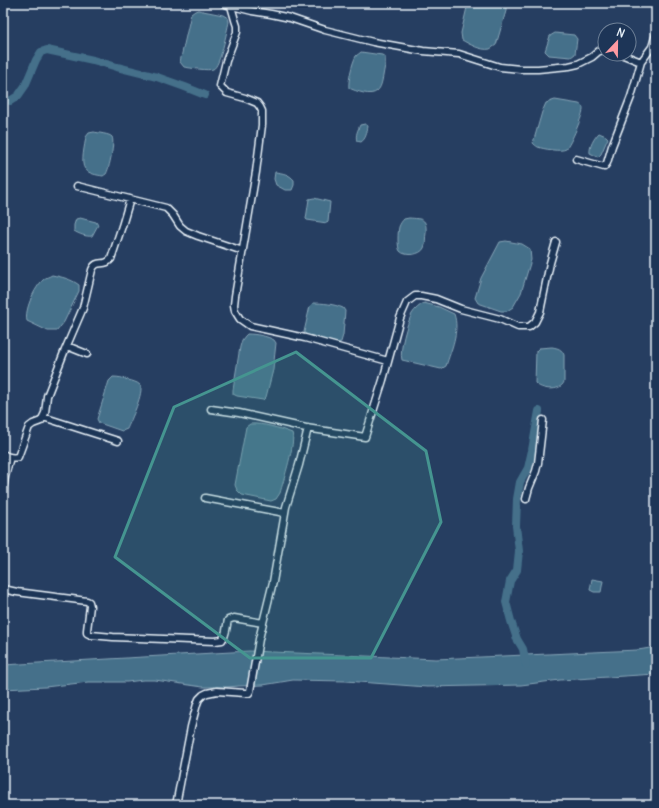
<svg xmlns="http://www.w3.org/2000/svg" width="659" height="808" font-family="Delius,sans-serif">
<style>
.water{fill:#44708a;stroke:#86a4b6}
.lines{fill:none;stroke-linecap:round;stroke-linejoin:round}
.canal{stroke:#44708a;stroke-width:8}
.minor-casing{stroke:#e8f1f8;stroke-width:9}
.minor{stroke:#1d3557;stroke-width:6}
.marked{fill:#459590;fill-opacity:0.2;stroke:#459590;stroke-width:3;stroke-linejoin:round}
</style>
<rect width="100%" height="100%" fill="#263e61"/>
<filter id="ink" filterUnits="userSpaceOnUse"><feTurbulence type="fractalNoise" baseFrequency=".025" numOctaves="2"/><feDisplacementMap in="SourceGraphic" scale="8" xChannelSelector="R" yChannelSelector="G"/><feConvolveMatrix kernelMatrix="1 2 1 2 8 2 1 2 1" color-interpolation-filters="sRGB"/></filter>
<g filter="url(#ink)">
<path class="water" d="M 468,3 L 506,3 L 506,11 L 496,45 C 494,46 492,48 490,49 C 481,51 469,44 462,40 L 461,33 Z
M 198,10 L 223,15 L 228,18 L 229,22 C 227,30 220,67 213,69 C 209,71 190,68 184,67 L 180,62 L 191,14 L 195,11 Z
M 555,33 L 574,35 L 577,39 L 575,54 L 571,57 L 549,55 L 545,51 L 550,36 Z
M 361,52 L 382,55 L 385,57 C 386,64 384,69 383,76 C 382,81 381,88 377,91 C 371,97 356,91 349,88 C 348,81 352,63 356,56 C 357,55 360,53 361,52 Z
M 555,100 L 579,104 C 581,105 583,106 583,108 C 584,114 570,145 566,149 C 561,152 543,149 538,147 C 536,146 534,144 533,143 L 542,112 L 546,103 Z
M 365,124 L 368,126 C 367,132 366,139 361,142 L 357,141 C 355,135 358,130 360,125 Z
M 94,132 C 98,133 110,134 112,137 C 115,142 109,170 106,174 C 105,175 104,175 103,176 C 97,175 89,174 85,169 C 80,164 85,144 86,137 L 89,133 Z
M 599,133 L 606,136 L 608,138 L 601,154 L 598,157 L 590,153 C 589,147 594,138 599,133 Z
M 275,172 C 283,173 289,174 294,180 L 294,185 L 292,190 L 285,190 L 276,185 L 274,179 Z
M 314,198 L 330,202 L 328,222 L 327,223 L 307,220 L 306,219 L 309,199 Z
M 80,218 L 96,222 L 98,225 L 92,236 C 86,237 79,234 74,231 L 74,225 L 76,219 Z
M 409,218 C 422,219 427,218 426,233 C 425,237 426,244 424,248 C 421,255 405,257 400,251 C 397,247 398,231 399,227 C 400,224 402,221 404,219 Z
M 506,241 L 522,244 L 530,249 L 531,260 L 521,293 L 513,307 L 507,311 L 501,311 L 478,303 L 475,298 L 481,278 L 500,242 Z
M 52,275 C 62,277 71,279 79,285 L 79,291 L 64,322 L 57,331 L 48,331 L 27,321 C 24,310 35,287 43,280 C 46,277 49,277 52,275 Z
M 313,303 C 323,303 334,304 343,308 L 345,311 L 343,335 L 341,342 L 337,343 L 313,338 L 305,335 L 304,332 L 310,306 Z
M 424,303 L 439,307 L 454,314 C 460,331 451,350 446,366 L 441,369 L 402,360 C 399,350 407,323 412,314 C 415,309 419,306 424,303 Z
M 247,334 C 256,334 267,336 274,340 L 276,343 L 273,370 L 266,397 L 263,400 L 237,396 L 233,394 L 233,390 L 240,347 L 242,340 L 245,336 Z
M 552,347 C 558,348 562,349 564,355 L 564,382 C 560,392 541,390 535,383 L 536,351 L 539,348 Z
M 113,377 C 119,377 123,378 128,380 C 132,381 137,382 140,385 C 145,391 130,422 127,429 L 122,431 L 99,423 L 97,419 L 109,381 Z
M 250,424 C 263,423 279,428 292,433 C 296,442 283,482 280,493 L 276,499 L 271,501 L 242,495 L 237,490 L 235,485 L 246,427 Z
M 592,579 L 603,581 L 601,592 L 594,592 L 590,590 Z
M 656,647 L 656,674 L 560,680 L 521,685 L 427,687 L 346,681 L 293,680 L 263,685 L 239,686 L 227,687 L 203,687 L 155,680 L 143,680 L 127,682 L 88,682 L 45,687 L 3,689 L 3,665 L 249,651 L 436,659 L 638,650 Z"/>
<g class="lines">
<path class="canal" d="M 3,99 L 10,101 L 18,96 L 25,86 L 36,60 L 41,52 L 47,50 L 93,60 L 117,67 L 157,77 L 185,87 L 205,95
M 526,665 L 523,649 L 517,639 L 511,621 L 506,602 L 510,581 L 517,570 L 519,551 L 516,526 L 517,499 L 520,482 L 528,468 L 532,450 L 539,411"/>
<defs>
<path id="minor" d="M 223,3 L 228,5 L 252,11 L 271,14 L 290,18 L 325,30 L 373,42 L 423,51 L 459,54 L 500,67 L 520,69 L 538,69 L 569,66 L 578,64 L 592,57 L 599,51 L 605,50
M 231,6 L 235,20 L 237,26 L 237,32 L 226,61 L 220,86 L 227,93 L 245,98 L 257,103 L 260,107 L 262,111 L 262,125 L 256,172 L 235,296 L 234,305 L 235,311 L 240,319 L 250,326 L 305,338 L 388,361
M 621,54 L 641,62
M 576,159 L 604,167 L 607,163 L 612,146 L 631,97 L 641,62 L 652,47 L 656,34
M 77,186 L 166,208 L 173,215 L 180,226 L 186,231 L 198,236 L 243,251
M 67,346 L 87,354
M 211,409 L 239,413 L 306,428 L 365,437 L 383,380 L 400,318 L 407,302 L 415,296 L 421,296 L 436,299 L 461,309 L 500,319 L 518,327 L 529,327 L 535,322 L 540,312 L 550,263 L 556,242
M 43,417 L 118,441
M 3,454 C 7,457 13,458 18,457 L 29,427 L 33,424 L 41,421 L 45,413 L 47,396 L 65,350 L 83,308 L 92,270 C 97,258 104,268 111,259 L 122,226 L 130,199
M 3,490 L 5,477 L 10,457
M 205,498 L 285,513
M 526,499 L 529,488 L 536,471 L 538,463 L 543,420
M 3,589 L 17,592 L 87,601 L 89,602 L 90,606 L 87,630 L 87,633 L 91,635 L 113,637 L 215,641 L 222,640 C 227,634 226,627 228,620 L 234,618 L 263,623
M 176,805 L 191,727 L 197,704 L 199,699 L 203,695 L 207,693 L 217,691 L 245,693 L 249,693 L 250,691 L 259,639 L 273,582 L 286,507 L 299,465 L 308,428"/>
</defs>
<use href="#minor" class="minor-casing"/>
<use href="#minor" class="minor"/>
</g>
</g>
<path class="marked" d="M 296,352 L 426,451 L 441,522 L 371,658 L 250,658 L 115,557 L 174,407 Z"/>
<rect width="659" height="808" fill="none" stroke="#1d3557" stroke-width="16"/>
<rect x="8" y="8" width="643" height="792" fill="none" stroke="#e8f1f8" stroke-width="1.5" filter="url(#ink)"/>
<g transform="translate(617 42) rotate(22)"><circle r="19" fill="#1d3557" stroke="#6e8097"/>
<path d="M0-3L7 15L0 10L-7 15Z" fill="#ff9aa2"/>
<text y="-6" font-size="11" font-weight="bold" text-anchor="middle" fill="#e8f1f8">N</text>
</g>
</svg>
